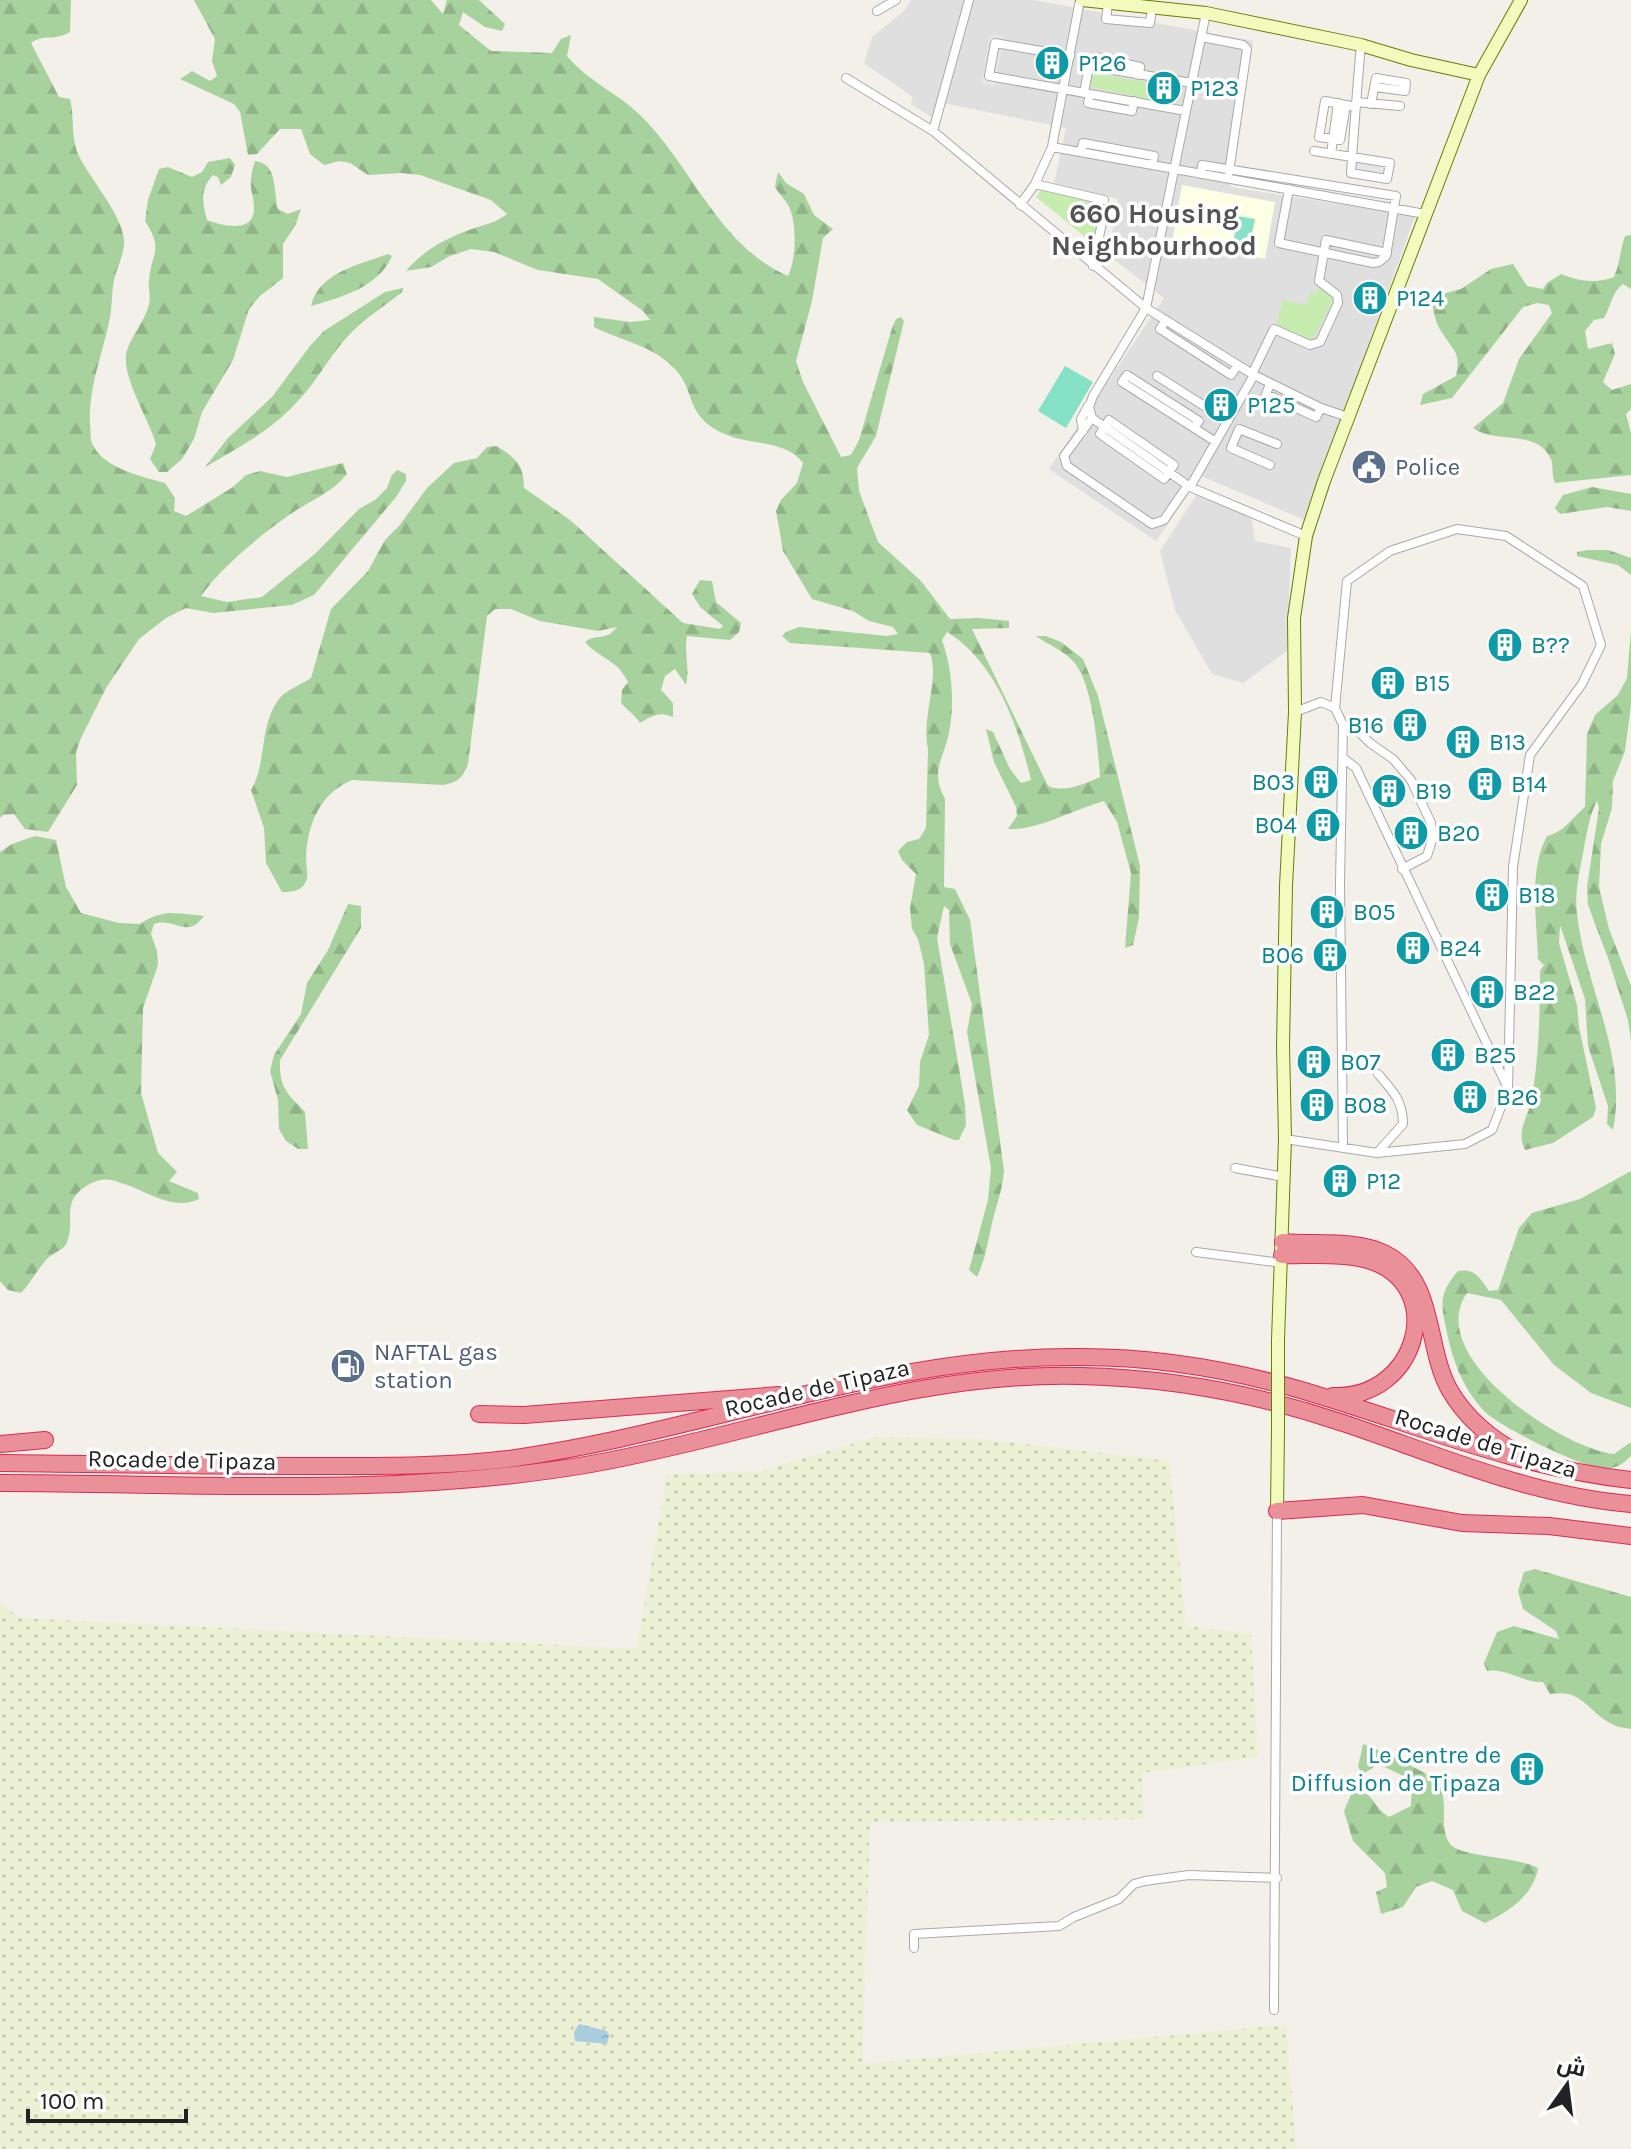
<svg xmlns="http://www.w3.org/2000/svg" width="1631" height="2149" font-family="Karla,Cairo,sans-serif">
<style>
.residential{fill:#e0dfdf}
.education{fill:#fdffe4}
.farmland{fill:url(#farmland-dots)}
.forest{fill:url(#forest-firs)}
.garden{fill:#c7ecaf}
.pitch{fill:#86e1c6}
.parking{fill:#e6e6e6}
.water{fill:url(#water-ripples)}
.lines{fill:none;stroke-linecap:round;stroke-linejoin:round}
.street-casing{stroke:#a9a9a9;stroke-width:10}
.secondary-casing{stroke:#667e03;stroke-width:14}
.highway-casing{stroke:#df2755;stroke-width:18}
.street{stroke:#fff;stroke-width:8}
.secondary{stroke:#f2fbbd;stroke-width:12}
.highway{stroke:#e99099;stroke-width:16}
.secondary-bridge-casing{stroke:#667e03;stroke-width:14;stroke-linecap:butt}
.secondary-bridge{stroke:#f2fbbd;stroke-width:12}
.labels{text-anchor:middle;stroke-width:7;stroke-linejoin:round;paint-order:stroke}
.culture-label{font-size:24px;fill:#0d838f;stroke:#fff;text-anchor:start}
.service-label{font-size:24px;fill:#4e5e75;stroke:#fff;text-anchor:start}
.street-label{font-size:24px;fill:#222;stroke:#fff}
.quarter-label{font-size:28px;font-weight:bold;fill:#555;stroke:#fff}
</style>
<defs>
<pattern id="farmland-dots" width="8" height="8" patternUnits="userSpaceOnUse" patternTransform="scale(2)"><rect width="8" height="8" fill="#ecf0d4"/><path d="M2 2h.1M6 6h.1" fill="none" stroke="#caceb6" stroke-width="1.8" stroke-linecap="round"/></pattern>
<pattern id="forest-firs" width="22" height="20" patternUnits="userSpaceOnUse" patternTransform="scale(2)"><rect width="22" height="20" fill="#a8d29d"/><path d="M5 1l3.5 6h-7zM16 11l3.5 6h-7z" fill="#90b487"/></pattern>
<pattern id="water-ripples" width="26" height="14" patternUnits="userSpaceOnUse" patternTransform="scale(2)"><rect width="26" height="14" fill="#a9cee0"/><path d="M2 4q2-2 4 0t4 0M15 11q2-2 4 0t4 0" fill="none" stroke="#91b1c0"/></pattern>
</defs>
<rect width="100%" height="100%" fill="#f2f0e8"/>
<path class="residential" d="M 911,0 L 966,0 L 933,118 L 911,104 L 913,97 L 864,63 L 872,37 L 904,11 Z
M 972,0 L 1034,0 L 1253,41 L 1230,187 L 1415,216 L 1305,520 L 1201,476 L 1156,541 L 1049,469 L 1164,298 L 1108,255 L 1118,199 L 1054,183 L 1066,128 L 943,103 Z
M 1197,494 L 1251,517 L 1255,541 L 1291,548 L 1287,651 L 1243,683 L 1212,674 L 1175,610 L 1160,551 Z"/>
<path class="education" d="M 1182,185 L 1275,202 L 1265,259 L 1172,242 Z"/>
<path class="farmland" d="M 876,1437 L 981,1439 L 1169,1461 L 1186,1626 L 1251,1634 L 1258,1757 L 1142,1773 L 1144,1819 L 870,1822 L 862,2064 L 1286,2025 L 1296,2149 L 0,2149 L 0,1604 L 20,1618 L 637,1649 L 667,1474 L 756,1472 Z"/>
<path class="forest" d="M 0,0 L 71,0 L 70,32 C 53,42 45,33 31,43 L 59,97 L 70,99 C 75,119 70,139 80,158 C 92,181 121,214 124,239 C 125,254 117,266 114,280 C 112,290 112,300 111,311 C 105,350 88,384 90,425 C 91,430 90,438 92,443 C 102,468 143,477 165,483 L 175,498 L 174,511 L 186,516 L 233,487 L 246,475 L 260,471 L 287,477 L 343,463 L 347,474 C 332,493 311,500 292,513 C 263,533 221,567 201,596 L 227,602 L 262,597 L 316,553 L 359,509 L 375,500 L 387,488 L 392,475 L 397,470 L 406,474 L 406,481 L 396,497 L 314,595 L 292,605 L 213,613 L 186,608 L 166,618 L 139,639 L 106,688 L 81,738 L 76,752 L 77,785 L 48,832 L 25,829 L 14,814 L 3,815 L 0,818 Z
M 194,0 L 431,0 L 443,14 L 447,0 L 479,0 L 505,24 L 502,31 L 485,27 L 463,12 L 459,25 L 491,51 L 552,53 L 561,39 L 571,35 L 567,56 C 588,81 617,93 639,114 C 692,165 718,246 788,276 C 796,260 797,227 790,209 C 787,201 779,194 775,187 L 778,172 L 786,183 L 804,194 L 814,215 L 833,229 L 823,238 L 812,301 L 796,361 L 803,382 L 841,457 L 851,455 L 859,440 L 892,328 L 896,319 L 901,317 L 904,321 L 876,436 L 857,468 L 859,491 L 878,542 L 921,581 L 950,619 L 980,618 L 1009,621 L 1009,628 L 972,629 L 1048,786 C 1065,793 1084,784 1100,777 C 1098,749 1093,682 1073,661 C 1064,651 1047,644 1036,636 L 1046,636 L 1061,642 L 1083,659 L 1098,696 L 1140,866 L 1139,918 L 1133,945 L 1125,948 L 1131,873 L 1117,822 L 1104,801 C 1075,809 1037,831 1008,829 L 1017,816 L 1016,807 L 994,762 L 986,729 L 993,732 L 1010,769 L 1021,783 L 1031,780 C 1018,726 996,662 947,632 L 942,640 C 952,668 955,703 949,733 C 943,761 930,770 945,799 L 944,887 L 955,889 L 970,920 L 1004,1171 C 1002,1194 995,1207 991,1228 C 987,1245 985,1260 977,1277 L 969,1270 L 988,1200 L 991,1168 L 967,1032 L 972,1004 L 950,944 L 949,910 L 944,906 L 937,938 L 965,1104 L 966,1125 L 959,1140 L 954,1140 L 917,1125 L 907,1110 L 919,1086 L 920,1062 L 929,1035 L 924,964 L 918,939 L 912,929 L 910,908 L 916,874 L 902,860 L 898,851 L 907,842 L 919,839 L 926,828 L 928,749 C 921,717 940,680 930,653 L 790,643 L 782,636 L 786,632 L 799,627 L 887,636 L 898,634 L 893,627 L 869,621 L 853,611 L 812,599 L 783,551 L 776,511 L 781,500 L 797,483 L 803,463 C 785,439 748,446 720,432 C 685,414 696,392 675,369 C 653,345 621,341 594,327 L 594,317 L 630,322 L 650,320 L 643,311 L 598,279 L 538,270 L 494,252 L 471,249 L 450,256 L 431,267 L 406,271 C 424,250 446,238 472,229 C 486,224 495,223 507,214 L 491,200 L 420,175 L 401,173 L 368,175 L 350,163 L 339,161 L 324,165 L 310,154 L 301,129 L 280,129 L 257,154 L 248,155 L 240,112 L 234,104 L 180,79 L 192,71 L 210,81 L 217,76 L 212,61 L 215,39 Z
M 230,158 L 235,165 L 231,177 L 221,185 L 218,177 L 213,175 C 200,189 202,202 207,220 C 222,226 255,234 254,207 C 254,198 250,190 251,180 C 251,174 253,167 255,161 C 278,163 273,191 278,209 L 288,214 L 301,209 L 296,224 L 283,244 L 283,278 L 260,296 L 249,309 L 233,360 L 202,412 L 194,439 L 182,459 L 167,472 L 159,472 L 150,459 L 156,444 C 149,420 123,379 126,355 C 128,340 146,320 149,304 C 151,297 148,287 149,280 C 152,250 164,251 145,221 L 148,200 L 159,169 L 168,167 L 192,177 L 202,172 L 208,162 Z
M 1631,235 L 1631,289 L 1623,284 C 1612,292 1611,306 1604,318 L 1594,320 L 1585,331 L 1588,349 L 1612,343 L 1615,354 L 1603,382 L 1612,390 L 1631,384 L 1631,409 L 1626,414 L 1631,433 L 1631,475 L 1555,483 C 1551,474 1554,464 1550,457 C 1535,429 1495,444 1473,428 L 1503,403 L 1519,359 L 1552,313 L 1549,305 L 1537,303 L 1523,307 L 1452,398 L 1420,405 L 1423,394 L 1456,376 C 1461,352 1454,352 1443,334 C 1435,323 1433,310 1431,297 L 1461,289 L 1491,269 L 1513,264 L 1527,286 L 1543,289 L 1547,283 L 1561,274 C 1577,281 1597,284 1614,277 C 1620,263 1620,250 1625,236 Z
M 388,254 L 392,256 C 379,287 340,298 311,306 C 319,272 359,265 388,254 Z
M 403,288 L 402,292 C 385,306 365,318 349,335 C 329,356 317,382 296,403 C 270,431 237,449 205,467 L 228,438 L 272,397 L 310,346 L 324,331 L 385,292 Z
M 497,446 C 516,459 524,464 524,488 L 570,520 L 683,623 L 720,629 L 723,626 L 700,607 L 692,594 L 700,580 L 712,581 L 716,602 L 741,623 L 739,632 L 730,640 L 687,636 C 684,653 690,669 686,685 L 675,669 L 665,676 L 661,690 L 673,703 L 673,717 C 659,711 652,716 640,723 C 635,715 628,711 621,703 L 622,690 L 628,682 C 617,659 600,659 585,642 C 596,633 606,642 617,627 L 598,631 L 540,621 L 511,609 L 495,609 L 487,616 L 468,764 C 462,779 458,782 443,785 L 352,780 C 320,793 307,825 306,858 C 306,864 308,872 307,878 C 304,891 293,892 282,892 L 266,863 L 264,828 L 251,790 C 267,764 259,725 279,699 C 286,690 302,684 311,678 L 331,609 L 368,571 L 385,540 L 399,526 L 427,488 L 454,463 L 477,458 L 487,447 Z
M 1592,487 L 1631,494 L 1631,511 L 1607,507 L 1560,514 L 1555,508 L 1563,495 Z
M 1588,550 L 1608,550 L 1631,558 L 1631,575 L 1618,565 L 1577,556 L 1577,552 Z
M 1631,630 L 1631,705 L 1625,751 L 1613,781 L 1612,808 L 1601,844 L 1599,887 L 1609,929 L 1631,986 L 1631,1041 L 1628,1020 L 1608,958 L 1588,905 L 1587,887 L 1599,808 L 1597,801 C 1590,813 1588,829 1585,842 C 1581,867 1574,889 1577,914 C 1585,987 1628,1055 1613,1130 L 1607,1124 L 1608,1106 L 1588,1046 L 1585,999 L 1560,925 L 1559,943 L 1577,1005 L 1579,1027 L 1596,1108 L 1593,1117 L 1553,1143 L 1525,1150 C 1516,1132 1527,1119 1531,1102 C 1539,1059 1540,1014 1540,971 L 1544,965 L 1538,959 C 1537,919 1528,871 1547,836 C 1563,833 1573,817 1585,807 L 1587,734 L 1595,715 L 1618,695 L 1627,678 Z
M 35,836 L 56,840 L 66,887 L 81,913 L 119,923 L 140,924 C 160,909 179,913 204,916 C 186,940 176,917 154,924 L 151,934 L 157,951 L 158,965 L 143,1008 L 141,1093 L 158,1153 L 177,1172 L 169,1181 L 198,1193 L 199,1199 C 171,1212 145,1189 118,1182 C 107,1178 99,1179 88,1185 C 59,1201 77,1223 66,1244 C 62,1251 58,1250 52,1255 C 42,1261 31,1283 21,1293 L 8,1290 L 0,1281 L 0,852 L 12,844 Z
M 348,904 L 361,906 L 361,928 L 280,1060 C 279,1088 287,1093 305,1112 L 308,1149 L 298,1149 L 286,1141 L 279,1129 L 278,1100 L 270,1071 L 274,1055 L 301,1014 L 307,983 L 328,950 Z
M 1631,1171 L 1631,1408 L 1591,1393 L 1554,1365 L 1501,1300 L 1467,1293 C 1423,1357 1562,1448 1614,1454 L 1631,1442 L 1631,1456 C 1624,1463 1616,1469 1604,1469 C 1584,1468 1497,1426 1483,1410 C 1463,1388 1453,1362 1447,1333 C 1441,1305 1438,1294 1458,1271 C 1475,1268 1480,1278 1489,1291 L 1498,1290 L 1519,1228 L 1532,1213 L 1580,1199 Z
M 1535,1569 L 1631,1597 L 1631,1729 C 1625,1728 1617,1727 1612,1724 C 1586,1711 1584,1689 1550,1694 L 1543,1682 C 1523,1683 1507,1668 1487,1671 L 1484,1663 L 1497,1632 L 1514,1626 L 1559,1639 L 1556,1631 L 1523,1609 L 1518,1591 L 1524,1572 Z
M 1363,1744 C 1377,1749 1431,1773 1439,1784 C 1441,1787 1442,1792 1443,1796 C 1446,1812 1440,1829 1450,1844 C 1460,1857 1519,1857 1538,1868 C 1534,1894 1509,1912 1485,1923 L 1462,1911 L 1453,1890 L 1432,1881 L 1416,1887 L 1403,1907 L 1381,1914 L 1376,1892 L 1387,1887 L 1385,1873 L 1353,1841 L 1344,1811 L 1352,1792 C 1373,1788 1372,1807 1389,1817 L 1411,1806 L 1412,1780 L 1378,1764 L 1363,1774 L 1358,1767 Z"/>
<path class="garden" d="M 1093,73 L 1158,84 L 1157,92 L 1167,94 L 1164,102 L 1090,87 Z
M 1041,190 L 1103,203 L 1095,245 L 1036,197 Z
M 1318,287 L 1334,298 L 1314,338 L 1305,339 L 1276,327 L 1283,300 L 1307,305 L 1310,292 L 1316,293 Z"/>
<path class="pitch" d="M 1238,216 L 1255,219 L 1249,247 L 1233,243 Z
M 1065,366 L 1093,382 L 1066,428 L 1038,411 Z"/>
<path class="parking" d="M 990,34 L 1004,36 L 995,86 L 981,84 Z
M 1312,146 L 1394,160 L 1390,184 L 1346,176 L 1348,160 L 1310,154 Z"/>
<path class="water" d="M 579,2024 L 607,2031 L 609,2035 L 607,2044 L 575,2041 L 574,2032 Z"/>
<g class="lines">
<defs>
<path id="street" d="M 1108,4 L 1106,19 L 1150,23 L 1152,8
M 877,11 L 896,0
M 1206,13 L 1146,308 L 1093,396 L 1089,407 L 1092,418 L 1190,487 L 1306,536
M 1202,37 L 1243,45 L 1247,49 L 1229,172
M 1070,56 L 995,43 L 989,76 L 1186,111
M 1095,67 L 1096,57 L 1140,67 L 1139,75
M 846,78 L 933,131 L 1146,308 L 1254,375 L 1321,408 L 1348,417
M 1084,93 L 1089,66 L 1192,83
M 1090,94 L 1088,103 L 1132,111 L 1134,101
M 1356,102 L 1400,106
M 1371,104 L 1376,78 L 1406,83 L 1405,91 L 1375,87
M 1346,105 L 1340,140 L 1319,137 L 1325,101 L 1356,107
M 933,131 L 969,0
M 1052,147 L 1425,214
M 1314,151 L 1390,163 L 1387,179 L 1351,173 C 1354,130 1357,88 1361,45
M 1081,152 L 1083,143 L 1154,156 L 1152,165
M 1331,154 L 1338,103
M 1201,174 L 1202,165 L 1396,196 L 1386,256 L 1379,262 L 1373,263 L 1279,243 L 1289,189
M 1035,184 L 1104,200
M 1020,205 L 1035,184 L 1052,147 L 1080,0
M 1093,266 L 1104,213
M 1166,320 L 1160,329 L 1231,375 L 1237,366
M 1252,374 L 1274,329 L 1310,345 L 1320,342 L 1338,303 L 1337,295 L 1319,281 L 1326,240 L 1387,253
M 1157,376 L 1228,421
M 1270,384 L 1266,394 L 1316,417 L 1321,408
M 1092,418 L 1064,456 L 1067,466 L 1152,524 L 1164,520 L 1188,485
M 1109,420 L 1174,465 L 1164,479 L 1100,434 Z
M 1194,428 L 1199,421 L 1127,375 L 1122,382 L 1216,442
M 1083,431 L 1081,419 L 1088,406
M 1270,465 L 1231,448 L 1239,429 L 1277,444
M 1190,487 L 1254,375
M 1295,712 L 1321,702 L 1335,708 L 1343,725 L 1340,883 L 1343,1148
M 1343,725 L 1354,727 L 1370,743 L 1393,759 L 1411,780 L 1431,823 L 1433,837 L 1427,856 L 1402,869
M 1343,758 L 1356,768 L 1506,1084
M 1285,1139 L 1377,1153 L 1465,1144 L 1492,1130 L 1508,1089 L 1513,867 L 1530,755 L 1582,684 L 1601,645 L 1583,586 L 1506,536 L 1457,529 L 1390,551 L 1347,581 L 1335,708
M 1377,1153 L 1403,1124 C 1403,1101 1393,1091 1378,1074
M 1235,1168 L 1284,1177
M 1196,1252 L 1282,1263
M 914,1948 L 914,1934 L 1059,1926 L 1074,1917 L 1119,1899 L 1134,1884 L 1145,1881 L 1189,1875 L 1277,1878
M 1274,2010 L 1277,1511"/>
<path id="secondary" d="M 1082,0 L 1206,13 L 1361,45 L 1411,60 L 1479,75
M 1278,1340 L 1285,1139 L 1283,1046 L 1286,886 L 1295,712 L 1294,618 L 1306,536 L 1324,481 L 1479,75 L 1521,0
M 1277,1511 L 1278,1428"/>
<path id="highway" d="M 1283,1242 C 1315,1245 1356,1239 1386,1254 C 1436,1280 1425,1345 1449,1389 C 1465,1417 1491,1440 1520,1454
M 1282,1255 C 1311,1256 1346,1252 1374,1262 C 1447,1290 1417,1399 1333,1396
M 479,1414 L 524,1415 L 779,1395
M 0,1444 L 45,1440
M 0,1463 C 103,1464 205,1466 308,1466 C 375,1466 442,1467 508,1459 C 700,1433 885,1354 1081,1357 C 1151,1357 1226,1369 1294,1388 C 1409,1421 1511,1467 1631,1480
M 0,1483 C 197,1483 396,1498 591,1464 C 755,1435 912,1371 1081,1376 C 1171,1378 1258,1394 1343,1423 C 1436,1454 1531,1496 1631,1504
M 1277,1511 L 1363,1505 L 1462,1523 L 1549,1526 L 1631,1536"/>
</defs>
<use href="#street" class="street-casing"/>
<use href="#secondary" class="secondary-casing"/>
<use href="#highway" class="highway-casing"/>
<use href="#street" class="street"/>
<use href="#secondary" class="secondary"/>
<use href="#highway" class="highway"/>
<defs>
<path id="secondary-bridge" d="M 1278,1428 L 1278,1340"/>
</defs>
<use href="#secondary-bridge" class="secondary-bridge-casing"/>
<use href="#secondary-bridge" class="secondary-bridge"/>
</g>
<defs>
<symbol id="building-disc" viewBox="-11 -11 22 22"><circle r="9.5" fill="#0f9aa8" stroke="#fff"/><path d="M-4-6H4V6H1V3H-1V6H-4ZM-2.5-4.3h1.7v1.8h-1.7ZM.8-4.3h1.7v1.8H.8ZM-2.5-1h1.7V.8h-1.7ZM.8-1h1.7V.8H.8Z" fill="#fff"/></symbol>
<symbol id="civic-disc" viewBox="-11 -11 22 22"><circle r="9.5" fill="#5c6f8a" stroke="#fff"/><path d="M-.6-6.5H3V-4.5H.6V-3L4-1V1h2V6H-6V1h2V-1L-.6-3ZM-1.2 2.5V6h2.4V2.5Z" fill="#fff"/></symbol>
<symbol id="fuel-disc" viewBox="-11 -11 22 22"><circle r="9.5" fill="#5c6f8a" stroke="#fff"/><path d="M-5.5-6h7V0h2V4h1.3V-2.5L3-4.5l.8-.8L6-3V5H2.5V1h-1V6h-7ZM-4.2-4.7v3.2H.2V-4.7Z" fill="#fff"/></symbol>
</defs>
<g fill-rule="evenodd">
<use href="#building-disc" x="1032" y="43" width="40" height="40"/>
<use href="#building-disc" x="1144" y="68" width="40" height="40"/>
<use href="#building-disc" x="1350" y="278" width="40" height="40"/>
<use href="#building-disc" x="1201" y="385" width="40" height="40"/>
<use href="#civic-disc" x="1349" y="447" width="40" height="40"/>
<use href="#building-disc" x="1485" y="625" width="40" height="40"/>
<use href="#building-disc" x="1368" y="663" width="40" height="40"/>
<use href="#building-disc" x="1390" y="705" width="40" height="40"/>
<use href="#building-disc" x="1443" y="722" width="40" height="40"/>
<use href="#building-disc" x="1301" y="762" width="40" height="40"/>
<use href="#building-disc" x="1465" y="764" width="40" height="40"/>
<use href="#building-disc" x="1369" y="771" width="40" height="40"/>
<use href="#building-disc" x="1303" y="805" width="40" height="40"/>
<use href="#building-disc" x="1391" y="813" width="40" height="40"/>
<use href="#building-disc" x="1472" y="875" width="40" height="40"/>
<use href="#building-disc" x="1307" y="892" width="40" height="40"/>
<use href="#building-disc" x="1393" y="928" width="40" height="40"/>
<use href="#building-disc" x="1310" y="935" width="40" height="40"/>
<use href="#building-disc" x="1467" y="972" width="40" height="40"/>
<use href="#building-disc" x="1428" y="1035" width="40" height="40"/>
<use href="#building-disc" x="1294" y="1042" width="40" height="40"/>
<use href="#building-disc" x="1450" y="1077" width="40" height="40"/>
<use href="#building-disc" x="1297" y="1085" width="40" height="40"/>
<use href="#building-disc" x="1320" y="1161" width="40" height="40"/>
<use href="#fuel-disc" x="328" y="1346" width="40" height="40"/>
<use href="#building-disc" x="1507" y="1749" width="40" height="40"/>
</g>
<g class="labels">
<g class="culture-label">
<text x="1078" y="71">P126</text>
<text x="1190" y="96">P123</text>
<text x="1396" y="306">P124</text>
<text x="1247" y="413">P125</text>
<text x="1531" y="653">B??</text>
<text x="1414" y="691">B15</text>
<text x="1384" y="733" text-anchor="end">B16</text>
<text x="1489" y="750">B13</text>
<text x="1295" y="790" text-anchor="end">B03</text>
<text x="1511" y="792">B14</text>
<text x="1415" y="799">B19</text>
<text x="1297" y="833" text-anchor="end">B04</text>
<text x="1437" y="841">B20</text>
<text x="1518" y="903">B18</text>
<text x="1353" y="920">B05</text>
<text x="1439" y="956">B24</text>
<text x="1304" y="963" text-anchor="end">B06</text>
<text x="1513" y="1000">B22</text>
<text x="1474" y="1063">B25</text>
<text x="1340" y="1070">B07</text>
<text x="1496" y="1105">B26</text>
<text x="1343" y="1113">B08</text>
<text x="1366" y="1189">P12</text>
<text x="1501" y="1763" text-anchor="end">Le Centre de<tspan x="1501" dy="28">Diffusion de Tipaza</tspan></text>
</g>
<g class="service-label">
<text x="1395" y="475">Police</text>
<text x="374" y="1360">NAFTAL gas<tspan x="374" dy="28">station</tspan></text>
</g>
<g class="street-label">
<text transform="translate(817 1388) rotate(-13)" y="8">Rocade de Tipaza</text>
<text transform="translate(1486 1443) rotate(17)" y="8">Rocade de Tipaza</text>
<text transform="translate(182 1460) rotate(1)" y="8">Rocade de Tipaza</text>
</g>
<g class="quarter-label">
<text x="1154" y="223">660 Housing<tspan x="1154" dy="32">Neighbourhood</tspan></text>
</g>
</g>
<g transform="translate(1567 2085) rotate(14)" stroke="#ffffff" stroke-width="6" paint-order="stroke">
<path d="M0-6L14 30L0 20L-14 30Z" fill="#222222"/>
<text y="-12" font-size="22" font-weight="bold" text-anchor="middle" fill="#222222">ش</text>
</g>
<path d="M28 2109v12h158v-12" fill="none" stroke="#222222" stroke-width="4"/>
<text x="40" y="2109" font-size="24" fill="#222222" stroke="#ffffff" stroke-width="6" paint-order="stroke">100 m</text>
</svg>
